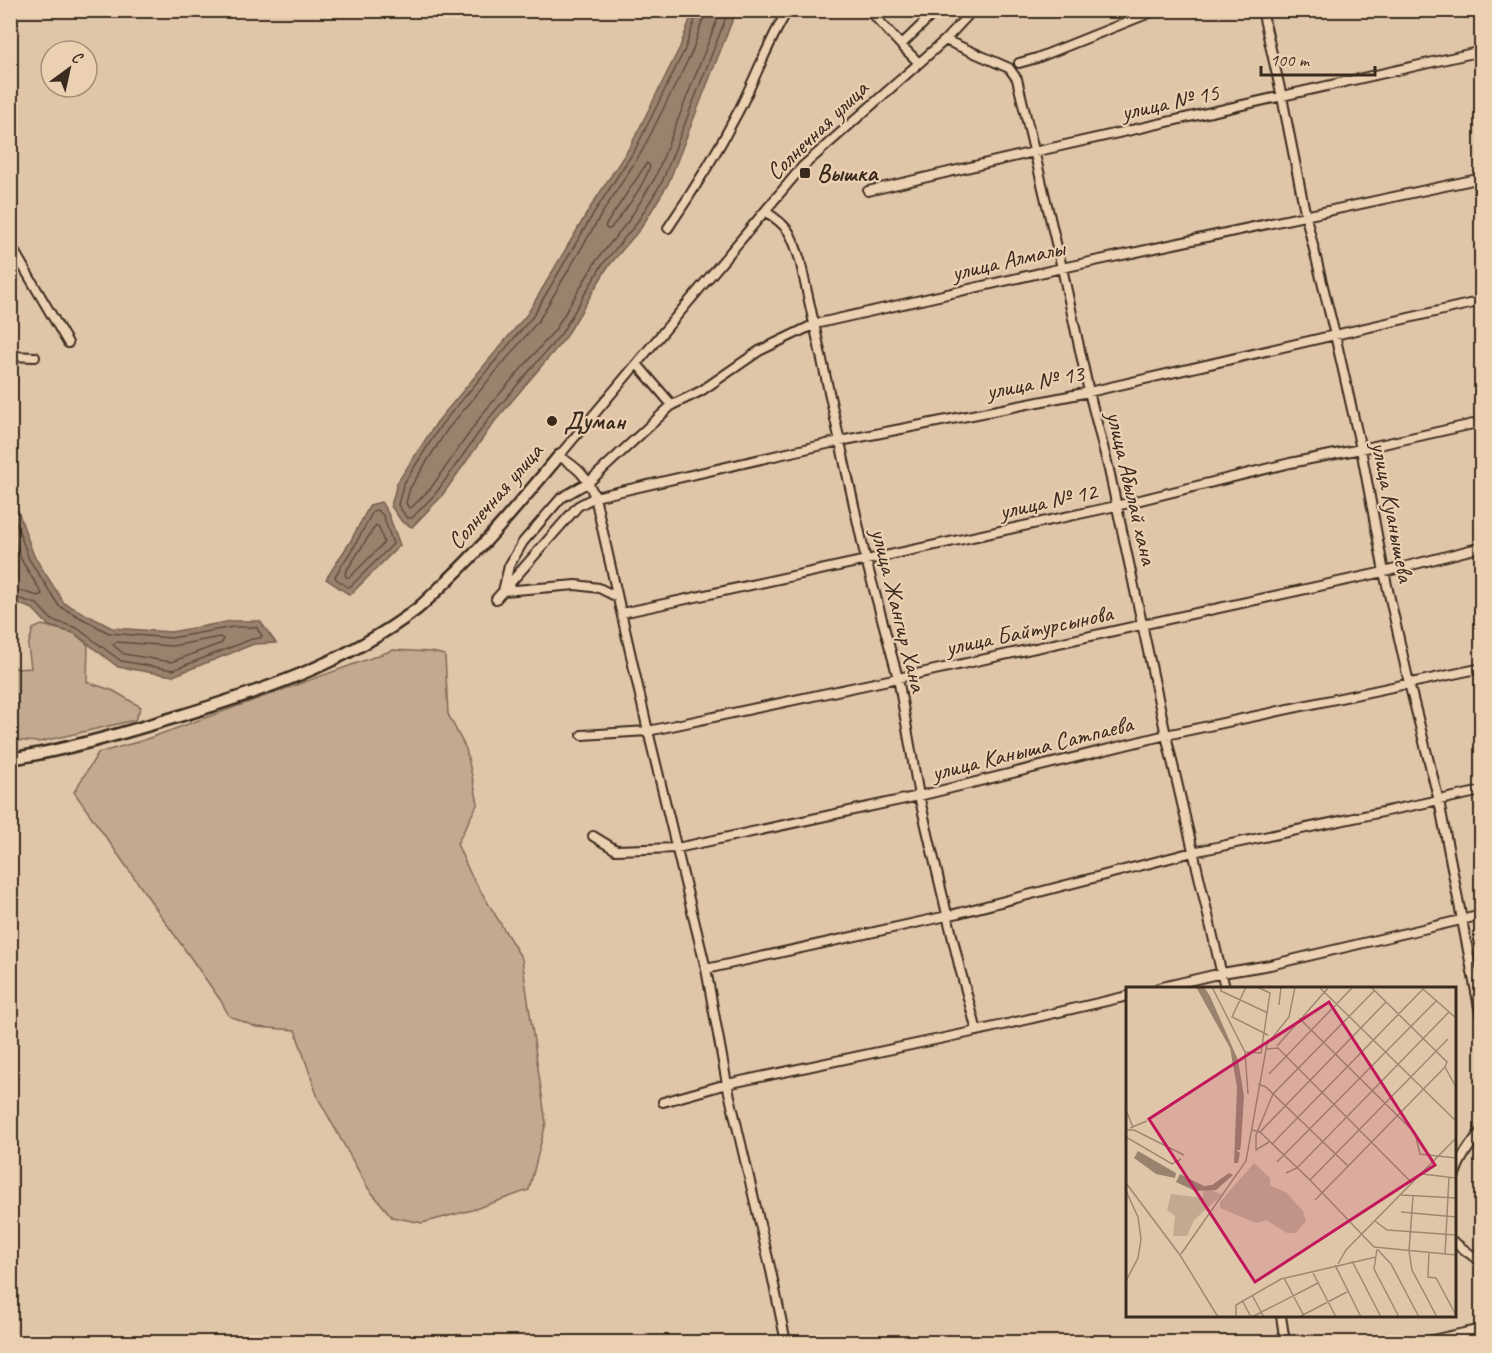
<svg xmlns="http://www.w3.org/2000/svg" width="1492" height="1353" font-family="Caveat,sans-serif">
<style>
.green{fill:#c2a990;stroke:#7e6a57;stroke-width:1.5}
.water{fill:#9a836e;stroke:#745f4e;stroke-width:1.5}
.lines{fill:none;stroke-linecap:round;stroke-linejoin:round}
.shore{stroke:#614e3e;stroke-width:1.5}
.street-casing{stroke:#3b2a1e;stroke-width:12}
.secondary-casing{stroke:#3b2a1e;stroke-width:15}
.street{stroke:#ebd0b2;stroke-width:8}
.secondary{stroke:#ebd0b2;stroke-width:10}
.poi-dot{fill:#3b2a1e;stroke:#ebd0b2;stroke-width:2}
.labels{text-anchor:middle;stroke-width:4.5;stroke-linejoin:round;paint-order:stroke}
.street-label{font-size:24px;fill:#3b2a1e;stroke:#ebd0b2}
.poi-label{font-size:24px;font-weight:bold;fill:#3b2a1e;stroke:#ebd0b2;text-anchor:start}
.inset-road{fill:none;stroke:#9e8871;stroke-width:1.5}
.view{fill:#c2185b;fill-opacity:0.15;stroke:#c2185b;stroke-width:3}
.inset-edge{fill:none;stroke:#3b2a1e;stroke-width:3}
</style>
<rect width="100%" height="100%" fill="#e0c6a9"/>
<filter id="ink" filterUnits="userSpaceOnUse"><feTurbulence type="fractalNoise" baseFrequency=".0167" numOctaves="2"/><feDisplacementMap in="SourceGraphic" scale="12" xChannelSelector="R" yChannelSelector="G"/><feConvolveMatrix kernelMatrix="1 2 1 2 8 2 1 2 1" color-interpolation-filters="sRGB"/></filter>
<g filter="url(#ink)">
<path class="green" d="M 42,625 L 74,633 L 88,645 L 87,682 L 114,691 L 141,707 L 135,720 L 39,742 L 11,740 L 10,662 L 17,669 L 31,668 L 28,646 L 33,629 Z
M 393,650 L 432,652 L 445,655 L 448,714 L 466,749 L 478,803 L 457,844 L 471,875 L 522,959 L 546,1123 L 529,1190 L 472,1210 L 422,1223 L 392,1217 L 368,1188 L 318,1098 L 295,1030 L 256,1027 L 229,1016 L 221,1001 L 74,792 L 98,753 L 141,741 Z"/>
<path class="water" d="M 693,11 L 736,11 L 668,184 L 641,228 L 607,268 L 566,337 L 495,421 L 441,497 L 412,527 L 402,522 L 391,506 L 397,483 L 437,422 L 528,313 L 590,208 L 631,145 L 680,47 Z
M 11,494 L 14,500 L 34,556 L 64,603 L 112,628 L 171,632 L 232,621 L 260,621 L 276,643 L 254,644 L 173,676 L 118,667 L 74,633 L 49,626 L 33,609 L 11,601 Z
M 381,502 L 388,513 L 400,545 L 350,595 L 326,579 L 350,542 L 370,505 Z"/>
<g class="lines">
<path class="shore" d="M 698,10 L 685,49 L 636,148 L 595,211 L 533,316 L 441,425 L 403,485 L 398,505 L 407,518 L 412,518 L 436,493 L 490,417 L 561,334 L 602,265 L 636,224 L 662,182 L 729,10
M 706,10 L 692,52 L 642,151 L 601,215 L 539,320 L 447,430 L 410,488 L 406,503 L 409,508 L 412,507 L 431,488 L 484,412 L 555,330 L 596,261 L 629,220 L 655,178 L 721,10
M 647,163 L 650,166 C 643,188 625,211 610,229 L 607,229 L 605,226 Z
M 10,507 L 29,559 L 59,606 L 109,633 L 171,638 L 233,627 L 256,627 L 262,636 L 260,638 L 252,639 L 173,670 L 121,661 L 77,628 L 52,620 L 37,604 L 10,596
M 377,510 L 383,515 L 393,544 L 351,586 L 348,587 L 336,579 L 335,576 L 355,545 L 373,511 Z
M 376,525 L 379,527 L 384,543 L 350,577 L 346,577 L 345,573 Z
M 10,529 L 22,561 L 42,594 L 38,596 L 10,588
M 220,637 L 223,639 L 222,643 L 171,662 L 124,654 L 113,645 L 116,642 L 172,646 Z"/>
<defs>
<path id="street" d="M 869,10 L 901,45 L 937,10
M 1262,10 L 1282,97 L 1306,217 L 1335,335 L 1361,449 L 1384,572 L 1409,683 L 1439,801 L 1482,1023
M 945,40 L 1009,68 L 1017,79 L 1062,268 L 1089,392 L 1109,470 L 1166,735 L 1225,988
M 901,45 L 919,63
M 1019,63 L 1037,58 L 1157,10
M 868,191 L 1034,152 L 1482,51
M 765,211 C 789,227 791,232 800,260 L 866,560 L 898,678 L 919,796 L 960,969 L 977,1031
M 668,228 C 694,190 718,151 739,110 C 756,77 768,42 788,10
M 10,244 L 68,343
M 10,356 L 35,357
M 637,364 L 672,405
M 617,597 L 599,588 L 576,585 L 503,591 L 509,566 L 523,542 L 561,498 L 589,482 L 672,405 L 701,391 L 759,351 L 815,324 L 1062,268 L 1482,178
M 496,599 L 578,506 L 595,497 L 840,441 L 1089,392 L 1482,301
M 622,613 L 1116,506 L 1290,463 L 1361,449 L 1482,422
M 582,735 L 648,731 L 898,678 L 1384,572 L 1482,547
M 593,836 L 616,850 L 677,848 L 919,796 L 1166,735 L 1482,668
M 706,969 L 947,916 L 1193,852 L 1482,791
M 1158,988 L 1222,973 L 1270,965 L 1482,915
M 663,1102 L 727,1084 L 977,1031 L 1128,996
M 1454,1178 C 1459,1159 1470,1145 1482,1130
M 1454,1242 L 1482,1263
M 1281,1316 L 1285,1342
M 786,1342 L 771,1271 L 727,1084 L 706,969 L 648,731 L 595,497 C 586,475 578,468 559,456 L 802,167 L 945,40 L 973,10
M 1423,1342 L 1482,1329"/>
<path id="secondary" d="M 10,759 C 66,750 120,734 173,718 C 259,692 345,664 417,609 C 428,600 437,590 447,581 C 488,542 523,499 559,456"/>
</defs>
<use href="#street" class="street-casing"/>
<use href="#secondary" class="secondary-casing"/>
<use href="#street" class="street"/>
<use href="#secondary" class="secondary"/>
</g>
</g>
<g class="poi-dot">
<rect x="799" y="167" width="12" height="12" rx="3"/>
<circle cx="552" cy="421" r="6"/>
</g>
<g class="labels">
<g class="street-label">
<text transform="translate(1170 102) rotate(-12)" y="8">улица № 15</text>
<text transform="translate(817 130) rotate(-44)" y="8">Солнечная улица</text>
<text transform="translate(1008 260) rotate(-13)" y="8">улица Алмалы</text>
<text transform="translate(1035 382) rotate(-11)" y="8">улица № 13</text>
<text transform="translate(1132 488) rotate(77)" y="8">улица Абылай хана</text>
<text transform="translate(495 496) rotate(-49)" y="8">Солнечная улица</text>
<text transform="translate(1048 501) rotate(-12)" y="8">улица № 12</text>
<text transform="translate(1393 512) rotate(79)" y="8">улица Куанышева</text>
<text transform="translate(899 610) rotate(76)" y="8">улица Жангир Хана</text>
<text transform="translate(1029 630) rotate(-12)" y="8">улица Байтурсынова</text>
<text transform="translate(1032 748) rotate(-14)" y="8">улица Каныша Сатпаева</text>
</g>
<g class="poi-label">
<text x="817" y="181">Вышка</text>
<text x="564" y="429">Думан</text>
</g>
</g>
<g transform="translate(1126 987)">
<rect width="330" height="330" fill="#e0c6a9"/>
<path d="M 128,176 L 144,191 L 144,198 L 161,206 L 177,224 L 180,234 L 170,246 L 161,246 L 140,233 L 130,236 L 94,221 L 94,215 ZM 84,202 L 96,208 L 68,233 L 61,249 L 47,249 L 49,229 L 41,223 L 45,207 L 77,211 L 77,204 Z" fill="#c2a990"/>
<path d="M 70,0 L 78,0 L 84,9 L 112,73 L 118,109 L 115,157 L 114,163 L 110,163 L 114,166 L 112,176 L 108,176 L 111,100 L 104,61 ZM 12,164 L 50,186 L 49,191 L 30,187 L 8,171 ZM 103,186 L 107,188 L 90,203 L 69,204 L 50,195 L 54,187 L 78,199 L 86,198 Z" fill="#9a836e"/>
<path class="inset-road" d="M 86,0 L 119,65 L 135,66 L 144,6 L 131,0M 95,0 L 95,4 L 142,26M 120,0 L 106,30 L 142,48M 193,0 L 330,134M 245,0 L 321,75 L 319,80 L 330,100M 153,18 L 155,0M 173,31 L 289,146 L 294,167 L 330,171M 151,59 L 203,0M 140,62 L 152,61 L 286,196M 119,65 L 122,107M 143,87 L 227,0M 132,97 L 140,100 L 222,179M 0,123 L 7,140M 4,141 L 21,134M 0,143 L 8,143 L 58,168M 126,143 L 134,145 L 184,193 L 248,260 L 330,268M 133,146 L 260,15M 0,150 L 46,177 L 55,172M 143,155 L 130,163 L 130,148 L 147,107 L 248,4M 146,157 L 297,2 L 330,31M 151,175 L 311,13M 160,186 L 171,181 L 323,25M 296,187 L 330,191M 184,193 L 322,52M 0,196 L 54,268 L 92,330M 0,204 L 12,230 L 15,252 L 12,271 L 0,294M 275,208 L 330,211M 287,209 L 283,264 L 286,283 L 311,330M 189,213 L 319,80M 275,225 L 330,230M 249,234 L 261,243 L 330,248M 251,262 L 248,282 L 273,330M 252,263 L 265,277 L 293,330M 303,265 L 302,290 L 310,291 L 330,328M 55,267 L 120,174 L 141,57 L 163,30 L 169,0M 319,267 L 323,190M 226,274 L 255,330M 212,277 L 220,263 L 330,151M 209,278 L 235,330M 186,284 L 210,330M 158,291 L 178,329M 126,308 L 138,330M 116,313 L 125,330M 110,330 L 110,318 L 155,292 L 250,270M 126,330 L 192,296M 173,330 L 221,305"/>
<path class="view" d="M 203,15 L 309,178 L 129,295 L 23,132 Z"/>
<rect width="330" height="330" class="inset-edge"/>
</g>
<rect width="1492" height="1353" fill="none" stroke="#ebd0b2" stroke-width="36"/>
<rect x="18" y="18" width="1456" height="1317" fill="none" stroke="#3b2a1e" stroke-width="2" filter="url(#ink)"/>
<g transform="translate(69 69) rotate(33)"><circle r="28" fill="#ebd0b2" stroke="#a58e77" stroke-width="1.5"/>
<path d="M0-4.5L10 22L0 15L-10 22Z" fill="#3b2a1e"/>
<text y="-9" font-size="16" font-weight="bold" text-anchor="middle" fill="#3b2a1e">С</text>
</g>
<path d="M1261 66v9h114v-9" fill="none" stroke="#3b2a1e" stroke-width="3"/>
<text x="1270" y="66" font-size="18" fill="#3b2a1e" stroke="#ebd0b2" stroke-width="4.5" paint-order="stroke">100 m</text>
</svg>
